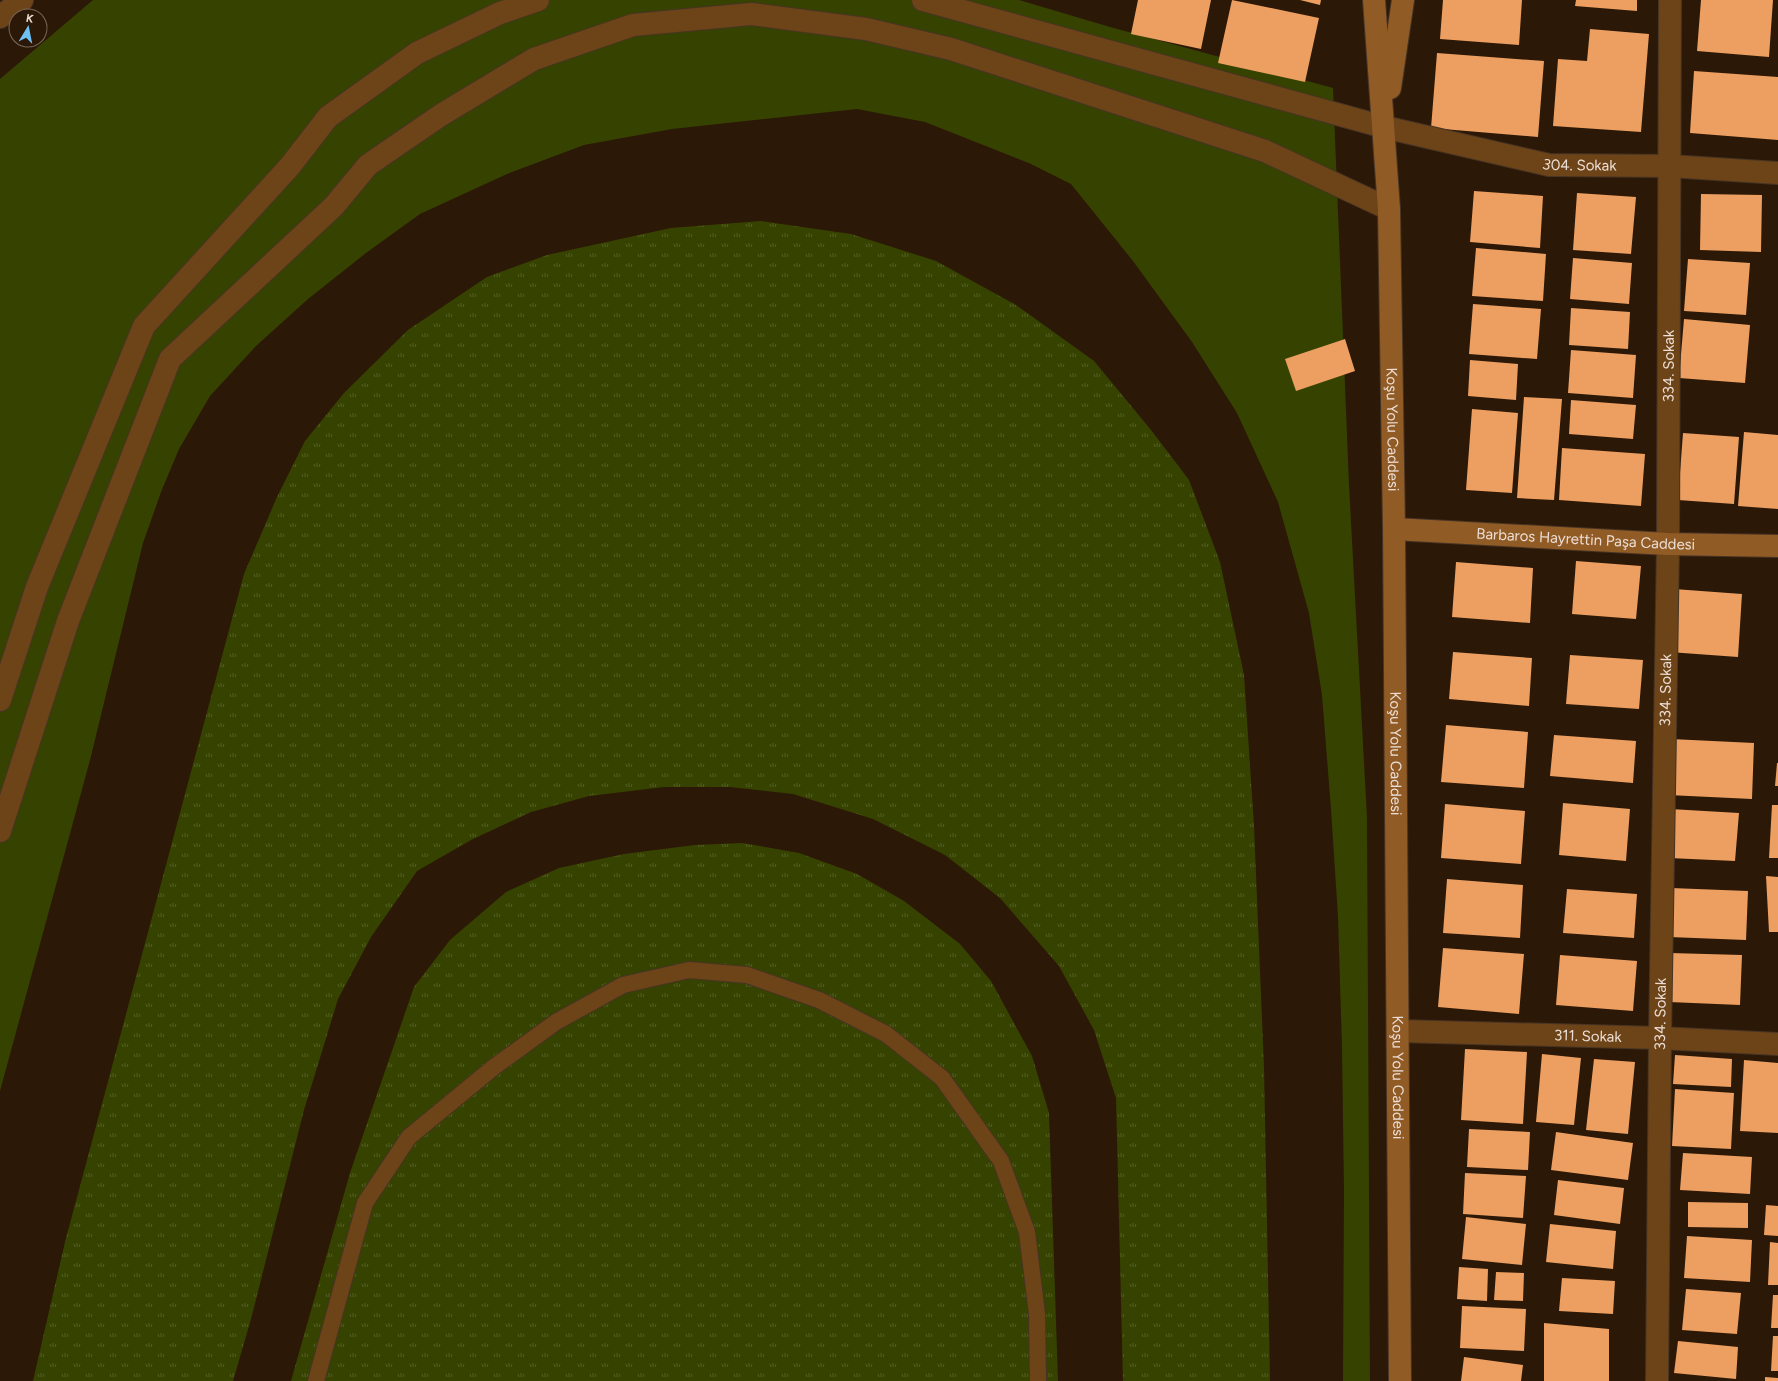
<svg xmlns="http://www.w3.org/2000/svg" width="1778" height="1381" font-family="Figtree,sans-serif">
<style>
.grass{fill:url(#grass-tufts)}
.pitch{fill:#364300}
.building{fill:#ec9f61}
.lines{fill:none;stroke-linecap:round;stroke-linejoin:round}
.lane-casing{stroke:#473424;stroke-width:18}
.street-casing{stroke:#473424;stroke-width:24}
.secondary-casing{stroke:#473424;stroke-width:24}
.lane{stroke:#6d4318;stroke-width:16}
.street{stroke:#6d4318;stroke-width:22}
.secondary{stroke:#915b26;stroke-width:22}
.labels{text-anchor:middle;stroke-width:4;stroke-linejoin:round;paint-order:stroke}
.street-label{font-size:15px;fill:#ecded4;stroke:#2c1807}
</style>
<defs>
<pattern id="grass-tufts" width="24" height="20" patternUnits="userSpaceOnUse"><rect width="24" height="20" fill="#364300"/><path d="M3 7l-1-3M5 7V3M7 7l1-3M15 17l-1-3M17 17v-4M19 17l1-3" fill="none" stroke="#535e24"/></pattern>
</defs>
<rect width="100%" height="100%" fill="#2c1807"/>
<path class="grass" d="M 761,221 L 851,234 L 936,261 L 1016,305 L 1094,361 L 1151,430 L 1189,480 L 1220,562 L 1244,675 L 1254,826 L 1264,1068 L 1270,1381 L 1123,1381 L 1116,1098 L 1094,1030 L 1059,966 L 1000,898 L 945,855 L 873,819 L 793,794 L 730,787 L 664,787 L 589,796 L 531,812 L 471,840 L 417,871 L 371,937 L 338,999 L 304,1110 L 251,1319 L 233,1381 L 33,1381 L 65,1242 L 244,574 L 277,497 L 305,441 L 344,393 L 408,330 L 487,277 L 547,255 L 671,228 Z
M 742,843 L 799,853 L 857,874 L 904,901 L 960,944 L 991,981 L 1032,1056 L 1049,1113 L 1058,1381 L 291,1381 L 350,1173 L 414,987 L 450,940 L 506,892 L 559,868 L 624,854 L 695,845 Z"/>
<path class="pitch" d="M 93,0 L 1019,0 L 1110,27 L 1333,88 L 1349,485 L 1367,818 L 1370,1381 L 1343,1381 L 1344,1192 L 1342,1047 L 1338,917 L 1331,809 L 1322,695 L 1309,613 L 1278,502 L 1237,413 L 1192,342 L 1133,261 L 1071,184 L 1031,164 L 925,122 L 857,109 L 672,129 L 584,145 L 507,174 L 420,214 L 366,253 L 308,299 L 256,346 L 210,396 L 179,449 L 161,492 L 143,543 L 90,760 L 0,1091 L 0,79 Z"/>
<path class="building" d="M 1138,0 L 1211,0 L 1201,49 L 1131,34 Z
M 1232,0 L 1319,18 L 1305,82 L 1218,63 Z
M 1300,0 L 1321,0 L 1320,5 Z
M 1443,0 L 1522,0 L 1519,45 L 1440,39 Z
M 1576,0 L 1637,0 L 1637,11 L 1575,6 Z
M 1701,0 L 1773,0 L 1769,57 L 1697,51 Z
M 1590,29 L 1649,34 L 1641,132 L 1553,126 L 1558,59 L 1587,61 Z
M 1437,53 L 1544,61 L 1538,137 L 1431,128 Z
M 1694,71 L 1778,77 L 1778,140 L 1690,133 Z
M 1474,191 L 1543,196 L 1540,248 L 1470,242 Z
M 1577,193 L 1636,197 L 1631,254 L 1573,250 Z
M 1701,194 L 1762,195 L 1761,252 L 1700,250 Z
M 1476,248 L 1546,254 L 1543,301 L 1472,296 Z
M 1573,258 L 1632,263 L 1629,304 L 1570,299 Z
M 1688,259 L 1750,263 L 1746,315 L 1684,311 Z
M 1473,304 L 1541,309 L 1537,359 L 1469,354 Z
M 1571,308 L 1630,312 L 1628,349 L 1569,345 Z
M 1684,319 L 1750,325 L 1745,383 L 1679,378 Z
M 1345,339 L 1355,371 L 1296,391 L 1285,359 Z
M 1571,350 L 1636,355 L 1633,398 L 1568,393 Z
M 1470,360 L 1518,364 L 1516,400 L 1468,396 Z
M 1524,397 L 1562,399 L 1554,500 L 1517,498 Z
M 1571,400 L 1636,405 L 1633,439 L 1569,434 Z
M 1472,409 L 1518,413 L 1512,493 L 1466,490 Z
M 1744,432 L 1778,435 L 1778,509 L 1738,506 Z
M 1683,433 L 1739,437 L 1734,504 L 1678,500 Z
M 1562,448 L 1645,454 L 1641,506 L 1559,500 Z
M 1576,561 L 1641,566 L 1636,619 L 1572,614 Z
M 1456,562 L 1533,568 L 1530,623 L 1452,617 Z
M 1674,589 L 1742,594 L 1738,657 L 1669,652 Z
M 1453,652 L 1532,658 L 1529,706 L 1449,699 Z
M 1570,655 L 1643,660 L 1639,709 L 1566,704 Z
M 1446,725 L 1528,732 L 1524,788 L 1441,782 Z
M 1554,735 L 1636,741 L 1633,783 L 1550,776 Z
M 1671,739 L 1754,743 L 1752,799 L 1668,795 Z
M 1777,763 L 1778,763 L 1778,786 L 1775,786 Z
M 1563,803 L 1630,809 L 1626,861 L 1559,855 Z
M 1445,804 L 1525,811 L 1521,864 L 1441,858 Z
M 1772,805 L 1778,805 L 1778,858 L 1769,858 Z
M 1670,809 L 1739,813 L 1735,861 L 1669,858 Z
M 1766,876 L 1778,877 L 1778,932 L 1769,932 Z
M 1447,879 L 1523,885 L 1520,938 L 1443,933 Z
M 1671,888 L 1748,891 L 1746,940 L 1669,937 Z
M 1567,889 L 1637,894 L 1634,938 L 1563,933 Z
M 1443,948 L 1524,954 L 1519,1014 L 1438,1007 Z
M 1670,953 L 1742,955 L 1740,1005 L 1669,1002 Z
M 1560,955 L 1637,961 L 1633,1011 L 1556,1005 Z
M 1465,1049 L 1527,1052 L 1523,1124 L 1461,1120 Z
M 1542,1054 L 1581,1058 L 1574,1125 L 1536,1122 Z
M 1675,1055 L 1732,1059 L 1731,1087 L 1673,1084 Z
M 1594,1059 L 1635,1062 L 1628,1134 L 1586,1130 Z
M 1744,1060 L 1778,1063 L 1778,1133 L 1740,1131 Z
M 1675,1089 L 1734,1093 L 1731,1149 L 1672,1146 Z
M 1469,1129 L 1530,1132 L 1528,1170 L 1467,1167 Z
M 1556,1132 L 1633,1143 L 1628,1180 L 1551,1170 Z
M 1683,1153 L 1752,1157 L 1750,1194 L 1680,1190 Z
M 1465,1173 L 1526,1176 L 1523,1218 L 1463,1214 Z
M 1558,1180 L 1624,1188 L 1620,1224 L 1554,1215 Z
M 1688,1202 L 1748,1203 L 1748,1228 L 1688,1227 Z
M 1766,1205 L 1778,1206 L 1778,1236 L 1764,1235 Z
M 1466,1217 L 1526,1224 L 1522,1265 L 1462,1259 Z
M 1550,1224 L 1616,1231 L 1613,1269 L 1546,1262 Z
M 1687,1236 L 1752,1240 L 1750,1282 L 1684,1278 Z
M 1770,1242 L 1778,1243 L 1778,1285 L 1768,1285 Z
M 1459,1267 L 1488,1269 L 1487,1301 L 1457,1299 Z
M 1496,1272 L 1524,1273 L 1523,1301 L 1494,1300 Z
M 1562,1278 L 1615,1281 L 1613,1314 L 1559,1311 Z
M 1686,1289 L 1741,1293 L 1737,1334 L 1682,1330 Z
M 1773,1295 L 1778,1295 L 1778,1328 L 1771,1328 Z
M 1462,1306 L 1526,1309 L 1524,1351 L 1460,1348 Z
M 1544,1323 L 1609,1329 L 1609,1381 L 1544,1381 Z
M 1773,1336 L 1778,1336 L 1778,1371 L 1771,1371 Z
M 1678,1341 L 1738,1347 L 1736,1379 L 1674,1373 Z
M 1464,1357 L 1523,1365 L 1521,1381 L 1461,1381 Z
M 1765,1377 L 1778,1378 L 1778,1381 L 1765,1381 Z"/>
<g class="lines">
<defs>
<path id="lane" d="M 316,1381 L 365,1203 L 409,1137 L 494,1067 L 556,1022 L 623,985 L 689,970 L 747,975 L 819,1000 L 886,1034 L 942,1078 L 1001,1161 L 1027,1232 L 1037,1314 L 1038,1381"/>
<g id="street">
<path id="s1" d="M 923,0 L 1384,127 L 1549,165 L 1670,166 L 1778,173"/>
<path d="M 0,17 L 22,0"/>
<path d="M 0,700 L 37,587 L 144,326 L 290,166 L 328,117 L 417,53 L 500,13 L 538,0"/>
<path d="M 0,831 L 68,621 L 170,359 L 334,206 L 368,165 L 441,115 L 534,59 L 633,25 L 751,14 L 866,29 L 951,49 L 1265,151 L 1389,209"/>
<path id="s2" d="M 1399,1031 L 1660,1038 L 1778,1044"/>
<path id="s3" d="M 1657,1381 L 1660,1038 L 1668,544 L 1670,0"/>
</g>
<g id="secondary">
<path id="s4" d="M 1374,0 L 1389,209 L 1394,529 L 1400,1381"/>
<path d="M 1390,88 L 1403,0"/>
<path id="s5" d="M 1394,529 L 1668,544 L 1778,546"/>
</g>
</defs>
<use href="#lane" class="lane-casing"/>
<use href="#street" class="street-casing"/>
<use href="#secondary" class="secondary-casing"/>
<use href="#lane" class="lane"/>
<use href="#street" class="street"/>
<use href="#secondary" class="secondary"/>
</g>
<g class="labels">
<g class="street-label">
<text dy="5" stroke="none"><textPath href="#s1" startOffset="678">304. Sokak</textPath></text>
<text dy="5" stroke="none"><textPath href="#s3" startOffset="1015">334. Sokak</textPath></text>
<text dy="5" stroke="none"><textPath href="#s4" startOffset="430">Koşu Yolu Caddesi</textPath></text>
<text dy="5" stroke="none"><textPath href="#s5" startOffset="192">Barbaros Hayrettin Paşa Caddesi</textPath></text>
<text dy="5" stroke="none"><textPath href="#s3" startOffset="691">334. Sokak</textPath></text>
<text dy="5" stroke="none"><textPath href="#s4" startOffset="754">Koşu Yolu Caddesi</textPath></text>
<text dy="5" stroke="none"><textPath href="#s3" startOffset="367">334. Sokak</textPath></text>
<text dy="5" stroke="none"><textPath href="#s2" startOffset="189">311. Sokak</textPath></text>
<text dy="5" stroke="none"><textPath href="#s4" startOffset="1078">Koşu Yolu Caddesi</textPath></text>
</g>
</g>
<g transform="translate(28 28) rotate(10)"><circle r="19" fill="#2c1807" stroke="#796759"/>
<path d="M0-3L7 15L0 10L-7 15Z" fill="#6ec2f3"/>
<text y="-6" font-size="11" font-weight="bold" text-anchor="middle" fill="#ecded4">K</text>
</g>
</svg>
